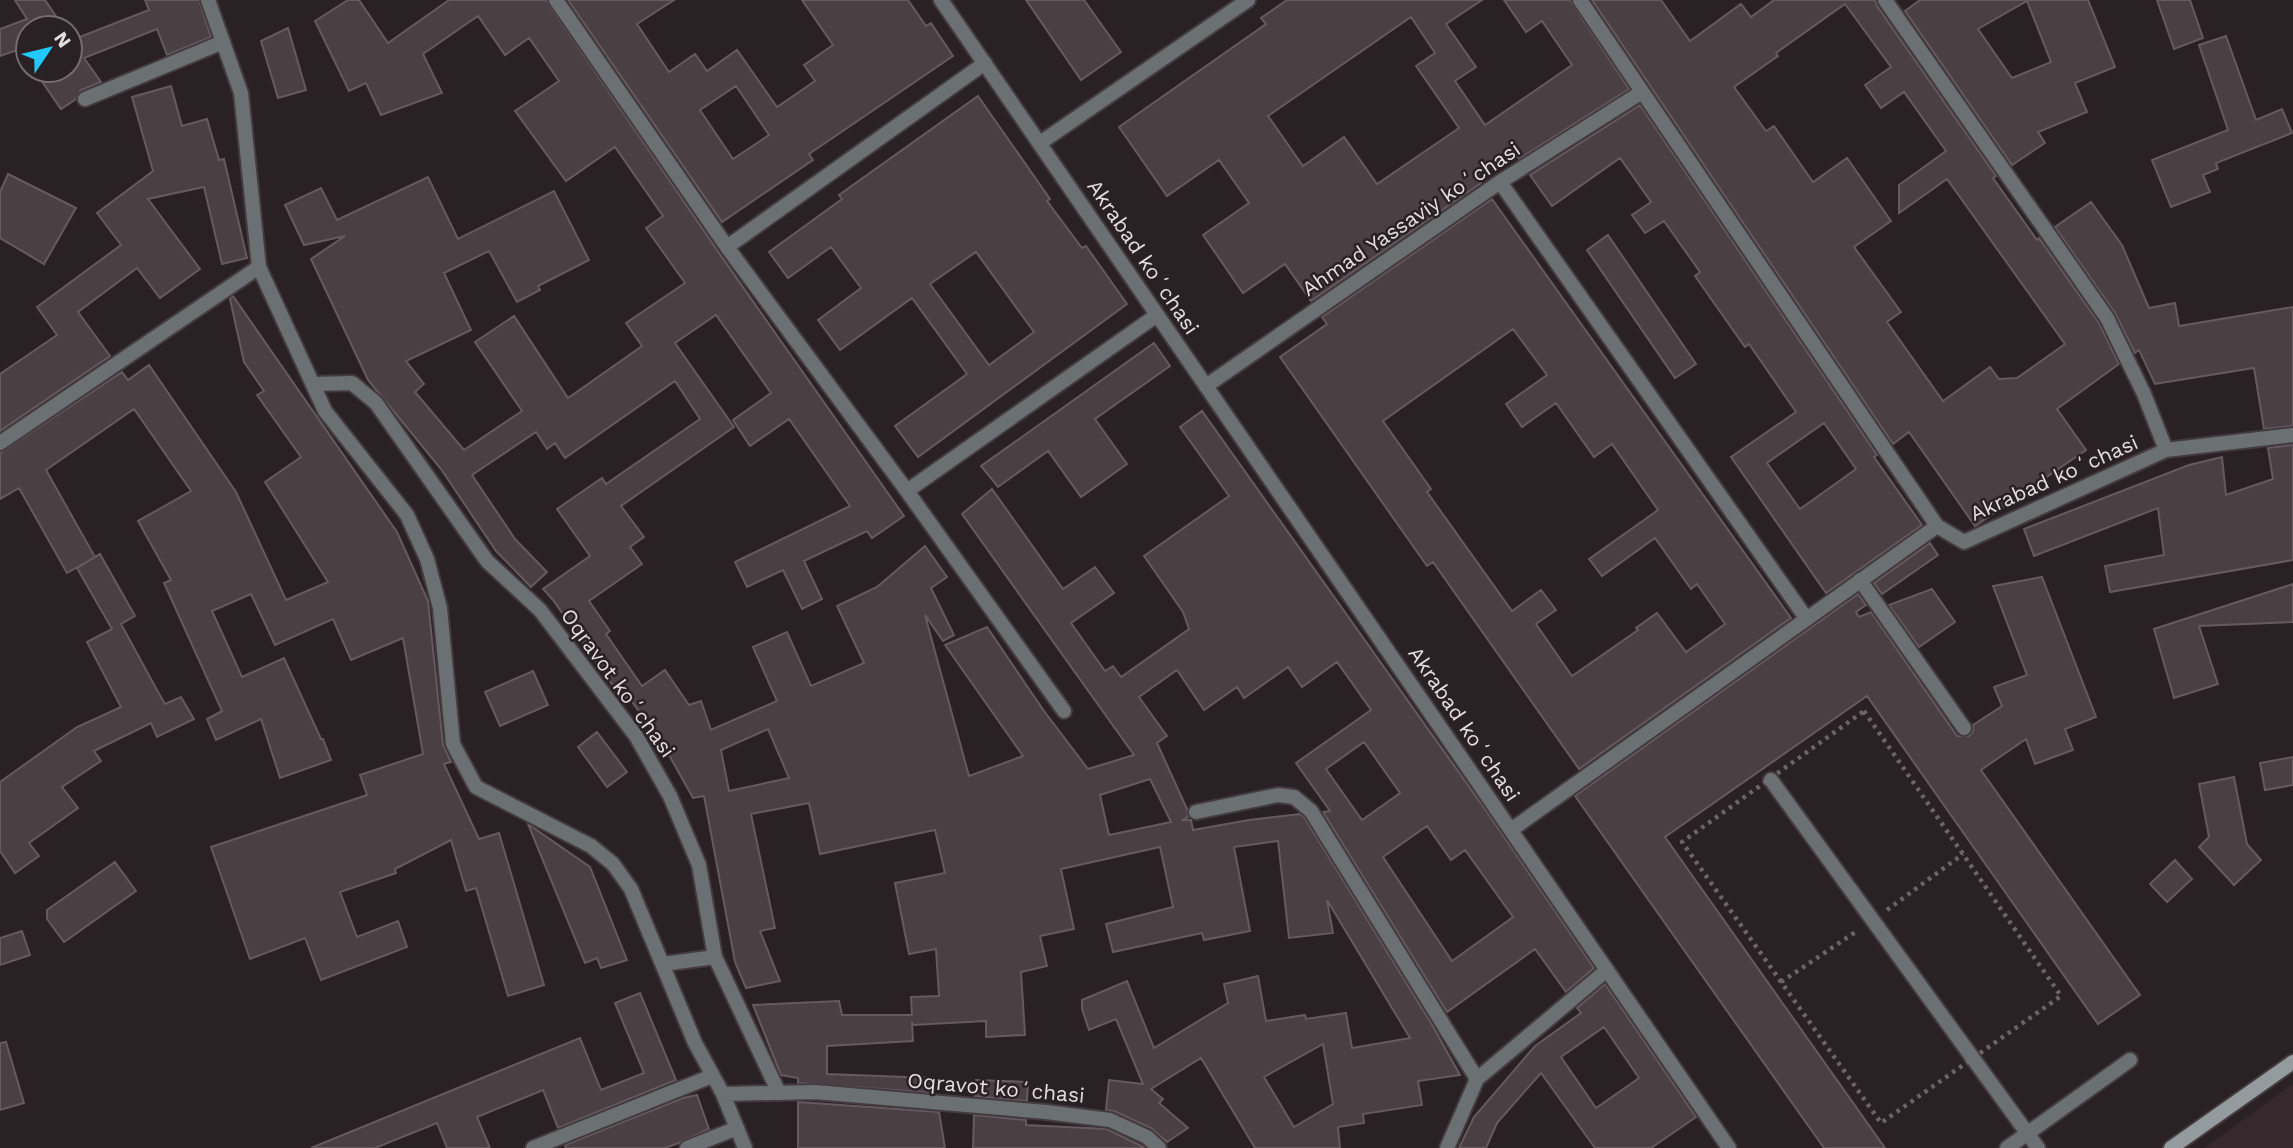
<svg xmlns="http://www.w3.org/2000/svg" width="2293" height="1148" font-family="'Work Sans',sans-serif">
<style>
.built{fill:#37282e}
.building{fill:#4a4044;stroke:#655a5e;stroke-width:2;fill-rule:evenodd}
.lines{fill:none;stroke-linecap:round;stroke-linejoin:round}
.service-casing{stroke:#443b3e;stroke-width:18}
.minor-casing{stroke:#443b3e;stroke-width:18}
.tertiary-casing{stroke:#443b3e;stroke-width:18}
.secondary-casing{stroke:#443b3e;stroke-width:18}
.path{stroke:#6c6467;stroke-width:4.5;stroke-dasharray:3.5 5;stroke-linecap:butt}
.service{stroke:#6b7072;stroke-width:14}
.minor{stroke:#6b7072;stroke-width:14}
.tertiary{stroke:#6b7072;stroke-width:14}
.secondary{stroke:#939b9e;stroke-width:14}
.labels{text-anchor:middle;stroke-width:5;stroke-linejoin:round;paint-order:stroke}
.street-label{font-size:21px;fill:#e5dee1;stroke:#2a2124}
</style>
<rect width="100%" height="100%" fill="#2a2124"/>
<path class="built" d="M 2293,1084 L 2293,1148 L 2204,1148 Z"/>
<path class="building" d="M 15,0 L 45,0 L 64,28 L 28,28 L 28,61 L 20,49 L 0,56 L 0,29 L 27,19 Z
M 145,0 L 199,0 L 211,37 L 167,55 L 157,29 L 84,58 L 101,82 L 81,90 L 76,99 L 61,109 L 34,70 L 70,70 L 70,37 L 72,40 L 149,10 Z
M 348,0 L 359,0 L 388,43 L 449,0 L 546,0 L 719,253 L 904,516 L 872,538 L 867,531 L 804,561 L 822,599 L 802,609 L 783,570 L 747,587 L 735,562 L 850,506 L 789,419 L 750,446 L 733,420 L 771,393 L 716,315 L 675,343 L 734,427 L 621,506 L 644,537 L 630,547 L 642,564 L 589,601 L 610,631 L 606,634 L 642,686 L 665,670 L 689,705 L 701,701 L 711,730 L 777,701 L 753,647 L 787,632 L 811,686 L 864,663 L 837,606 L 877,587 L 925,546 L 947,577 L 931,588 L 954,635 L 943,641 L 925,615 L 969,776 L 1023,756 L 945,645 L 987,627 L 1044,711 L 1088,769 L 1134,755 L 962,514 L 992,489 L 1063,589 L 1095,567 L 1114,593 L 1071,623 L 1105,671 L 1113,666 L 1121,677 L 1189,629 L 1183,612 L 1144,556 L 1229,496 L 1180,427 L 1202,411 L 1487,812 L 1594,968 L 1566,992 L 1535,949 L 1447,1012 L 1323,812 L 1330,811 L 1296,763 L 1371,710 L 1337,662 L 1302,687 L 1288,667 L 1244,698 L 1237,687 L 1204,710 L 1177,670 L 1139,697 L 1167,736 L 1157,743 L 1187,809 L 1188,817 L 1182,820 L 1191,820 L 1193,830 L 1249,820 L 1300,814 L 1304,817 L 1431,1023 L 1460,1075 L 1418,1081 L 1422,1105 L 1363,1114 L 1364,1123 L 1338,1127 L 1340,1148 L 1255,1148 L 1201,1058 L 1151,1089 L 1163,1099 L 1159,1103 L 1188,1128 L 1167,1142 L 1151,1128 L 1114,1111 L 1106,1110 L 1109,1080 L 1143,1084 L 1116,1019 L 1089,1030 L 1082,1009 L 1082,1000 L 1127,981 L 1154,1048 L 1228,1003 L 1224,984 L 1258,976 L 1266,1021 L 1305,1015 L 1306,1019 L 1346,1013 L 1352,1048 L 1410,1038 L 1327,900 L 1333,933 L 1289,938 L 1278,841 L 1234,847 L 1250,931 L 1204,940 L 1202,933 L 1113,952 L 1106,924 L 1173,907 L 1160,847 L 1061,869 L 1074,929 L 1040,936 L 1047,966 L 1021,972 L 1025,1035 L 986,1037 L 986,1021 L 913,1025 L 912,1022 L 913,1041 L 827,1046 L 827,1074 L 932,1078 L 935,1093 L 798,1083 L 798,1078 L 781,1075 L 753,1005 L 839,1001 L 842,1015 L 912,1015 L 911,997 L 939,996 L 936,949 L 909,954 L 895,883 L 945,873 L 935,830 L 820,854 L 809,803 L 751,814 L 775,928 L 760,931 L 780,981 L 746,988 L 735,962 L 704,796 L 693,798 L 665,748 L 628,696 L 623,700 L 553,600 L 543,589 L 590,556 L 557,509 L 602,478 L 606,484 L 700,419 L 675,381 L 565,458 L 555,443 L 547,449 L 536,432 L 472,475 L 515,539 L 547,572 L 531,587 L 496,551 L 441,469 L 368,380 L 311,259 L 345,236 L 304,245 L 285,205 L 321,188 L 337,220 L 428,177 L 458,239 L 554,191 L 589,260 L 538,286 L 540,290 L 517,302 L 489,251 L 444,273 L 471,330 L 406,361 L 424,384 L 415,392 L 464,450 L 522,411 L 475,342 L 514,316 L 568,398 L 642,346 L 626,323 L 685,283 L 646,228 L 663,216 L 615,147 L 566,181 L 515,111 L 559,81 L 529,38 L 505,55 L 478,16 L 423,54 L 442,93 L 381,115 L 366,83 L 349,91 L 315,21 ZM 768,729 L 789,778 L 729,791 L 721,750 ZM 1364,742 L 1400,793 L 1362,820 L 1326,769 ZM 1150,779 L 1171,822 L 1109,835 L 1100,795 ZM 1427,826 L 1451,860 L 1465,850 L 1513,917 L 1452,961 L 1383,857 ZM 1323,1044 L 1333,1104 L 1294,1127 L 1264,1077 Z
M 568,0 L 674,0 L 637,24 L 669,72 L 695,54 L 707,71 L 737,50 L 777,107 L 815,81 L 804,65 L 833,45 L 802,0 L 908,0 L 926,26 L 931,23 L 953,56 L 809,154 L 813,160 L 722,222 ZM 736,86 L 769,135 L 733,159 L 700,110 Z
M 1026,0 L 1084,0 L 1121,52 L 1081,80 Z
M 1287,0 L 1482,0 L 1446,24 L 1476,67 L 1455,81 L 1485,125 L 1572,65 L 1542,21 L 1526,32 L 1504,0 L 1570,0 L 1629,89 L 1519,159 L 1513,150 L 1476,176 L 1481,183 L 1311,301 L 1285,264 L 1243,293 L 1203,235 L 1249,203 L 1219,160 L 1167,196 L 1119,127 L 1266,24 L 1261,18 ZM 1411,17 L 1435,53 L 1416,66 L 1459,128 L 1377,184 L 1344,137 L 1303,166 L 1268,116 Z
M 1592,0 L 1661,0 L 1690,41 L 1741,4 L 1751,17 L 1774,0 L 1875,0 L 1877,6 L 1996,176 L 1993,178 L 2037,240 L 2039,238 L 2099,323 L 2119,364 L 2057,409 L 2086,450 L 1975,526 L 1909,432 L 1893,444 ZM 1845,4 L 1891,67 L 1865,85 L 1881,108 L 1904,92 L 1946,151 L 1899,185 L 1899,213 L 1947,179 L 2065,344 L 2017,378 L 1999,379 L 1990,367 L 1943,401 L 1887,322 L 1901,312 L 1854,247 L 1891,221 L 1847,158 L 1813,182 L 1774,126 L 1766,131 L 1734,87 L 1778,56 L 1776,53 Z
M 1920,0 L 2088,0 L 2115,67 L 2075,83 L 2087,112 L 2038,132 L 2045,143 L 2012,165 L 1905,11 ZM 2027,1 L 2051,62 L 2012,78 L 1978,29 Z
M 2157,0 L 2190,0 L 2203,38 L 2174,49 Z
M 288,28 L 306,90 L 278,98 L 261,41 Z
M 2226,36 L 2256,120 L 2282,109 L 2292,133 L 2216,163 L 2218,169 L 2203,175 L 2210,192 L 2171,207 L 2152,160 L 2228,130 L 2199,45 Z
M 171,86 L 182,126 L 207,119 L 219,160 L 224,159 L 247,258 L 222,264 L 204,187 L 148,199 L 200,269 L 160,298 L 137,268 L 78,312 L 110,356 L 0,431 L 0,374 L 57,335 L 37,307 L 121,245 L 97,213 L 153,171 L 132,97 Z
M 978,96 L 1050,199 L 1047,201 L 1082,248 L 1086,246 L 1127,304 L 918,457 L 895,426 L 967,374 L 912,298 L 840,350 L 818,320 L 861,288 L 831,247 L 788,278 L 769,252 L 842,199 L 839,195 ZM 976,252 L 1034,332 L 989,365 L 930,284 Z
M 1640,105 L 1877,455 L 1874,457 L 1922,525 L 1826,593 L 1731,457 L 1796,412 L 1749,344 L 1745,347 L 1695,276 L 1700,272 L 1664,221 L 1645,233 L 1632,215 L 1651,202 L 1620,158 L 1552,206 L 1530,175 ZM 1824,423 L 1856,469 L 1800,509 L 1767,463 Z
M 8,174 L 76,208 L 44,264 L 0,238 L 0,192 Z
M 1492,199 L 1791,618 L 1579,769 L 1433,562 L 1427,566 L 1280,357 L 1327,324 L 1322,317 ZM 1513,329 L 1547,375 L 1506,404 L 1522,427 L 1556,403 L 1594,457 L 1612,444 L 1658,510 L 1589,559 L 1602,576 L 1655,538 L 1691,589 L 1697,584 L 1725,624 L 1686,652 L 1657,613 L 1636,628 L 1638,630 L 1572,676 L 1536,624 L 1556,610 L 1541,590 L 1512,611 L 1427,492 L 1431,489 L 1383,421 Z
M 2091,202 L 2122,245 L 2149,308 L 2175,303 L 2179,326 L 2293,307 L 2293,426 L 2264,429 L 2254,368 L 2155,384 L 2139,350 L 2135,353 L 2115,313 L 2055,227 Z
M 1608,235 L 1696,364 L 1675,378 L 1587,250 Z
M 233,296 L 397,532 L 428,601 L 443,745 L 451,762 L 444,764 L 479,839 L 499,833 L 544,985 L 508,996 L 476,888 L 466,891 L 451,840 L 395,869 L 396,873 L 340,892 L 357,937 L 398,921 L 407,947 L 321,980 L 305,938 L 250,959 L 211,847 L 367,795 L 360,775 L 423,754 L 403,638 L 351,660 L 333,619 L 275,645 L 251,594 L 212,611 L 242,677 L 284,658 L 321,739 L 323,739 L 331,760 L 280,778 L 261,719 L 216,740 L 207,719 L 222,711 L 164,583 L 171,580 L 138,521 L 191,491 L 134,409 L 46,470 L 95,557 L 67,573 L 19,488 L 0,499 L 0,453 L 122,372 L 128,380 L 149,365 L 236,492 L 286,600 L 328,582 L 265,482 L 301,457 L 257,395 L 264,391 L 244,362 L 230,299 Z
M 1154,343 L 1170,366 L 1095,419 L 1127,464 L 1081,497 L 1048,451 L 998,487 L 981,466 Z
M 2293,445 L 2293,560 L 2110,592 L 2105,566 L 2164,555 L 2158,508 L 2034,556 L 2024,529 L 2189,465 L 2222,457 L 2226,495 L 2273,479 L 2268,448 Z
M 1930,543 L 1938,555 L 1882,594 L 1874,583 Z
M 100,554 L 135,616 L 121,624 L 157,690 L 165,704 L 181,697 L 194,719 L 157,737 L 151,723 L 94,751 L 101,761 L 62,787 L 78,808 L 29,843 L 39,856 L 15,873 L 0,851 L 0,782 L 77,727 L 121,707 L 87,642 L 112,629 L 77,568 Z
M 2042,577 L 2096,717 L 2065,729 L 2073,750 L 2035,764 L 2026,739 L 1981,770 L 2140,995 L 2098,1024 L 1867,696 L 1665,837 L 1885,1148 L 1824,1148 L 1575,796 L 1858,594 L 1866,605 L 1856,612 L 1859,617 L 1871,612 L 1957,736 L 1969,736 L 1973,731 L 1973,725 L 2002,706 L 1994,687 L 2027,675 L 1993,586 Z
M 2293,584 L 2293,622 L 2199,626 L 2218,684 L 2174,698 L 2154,629 Z
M 1932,589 L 1955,622 L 1919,647 L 1889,605 Z
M 533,671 L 548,705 L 500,726 L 485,692 Z
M 597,732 L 627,772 L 607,787 L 578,747 Z
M 2293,757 L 2293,785 L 2265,790 L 2260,763 Z
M 2234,777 L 2247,844 L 2261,860 L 2234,885 L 2199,847 L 2209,837 L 2199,784 Z
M 528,824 L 590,867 L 627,960 L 601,968 L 597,958 L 585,963 Z
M 2175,860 L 2192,879 L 2167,902 L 2150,884 Z
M 115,862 L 136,891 L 64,942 L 47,919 L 47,910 Z
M 22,931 L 30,955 L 0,965 L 0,938 Z
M 1605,984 L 1696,1117 L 1651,1148 L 1595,1148 L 1541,1073 L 1497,1123 L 1486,1148 L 1459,1148 L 1474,1117 L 1535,1046 L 1581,1013 L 1577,1008 ZM 1604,1027 L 1639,1078 L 1596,1108 L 1561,1057 Z
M 640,993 L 676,1080 L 558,1128 L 543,1090 L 477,1117 L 490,1148 L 447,1148 L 437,1123 L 375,1148 L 311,1148 L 580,1038 L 601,1090 L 644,1073 L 615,1003 Z
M 6,1042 L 24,1103 L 0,1110 L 0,1043 Z
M 976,1080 L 1028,1082 L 1027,1101 L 975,1096 Z
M 697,1095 L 709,1129 L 679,1143 L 665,1148 L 566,1148 L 565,1145 L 683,1098 Z
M 798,1102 L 939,1112 L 945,1148 L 798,1148 Z
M 974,1115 L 1026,1120 L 1026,1125 L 1107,1129 L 1145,1148 L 973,1148 Z"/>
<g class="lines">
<defs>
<path id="service" d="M 85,99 L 223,42
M 1860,580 L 1964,728
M 1771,780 L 2038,1148
M 663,964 L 715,957
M 533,1148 L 712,1076
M 687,1148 L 737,1128
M 2007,1148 L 2130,1060"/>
<path id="minor" d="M 556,0 L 727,247 L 907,491 L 1064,711
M 1580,0 L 1937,526 L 1964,542 L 2166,450 L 2293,435
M 1885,0 L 2107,318 L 2144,394 L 2166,450
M 1040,143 L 1248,0
M 1500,182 L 1806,618
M 727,247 L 985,63
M 313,384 L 352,383 L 376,403 L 487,561 L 540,610 L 636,736 L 670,796 L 699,865 L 715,957 L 779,1093
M 1206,386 L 1500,182 L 1642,92
M 907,491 L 1157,315
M 1196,812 L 1278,795 L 1294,797 L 1311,811 L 1477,1079
M 1511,830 L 1937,526
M 1447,1148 L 1477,1079 L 1607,970"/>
<path id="tertiary" d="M 208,0 L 241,93 L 259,267 L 325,411 L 407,515 L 427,559 L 440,608 L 453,744 L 476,787 L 591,846 L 613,864 L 631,889 L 695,1043 L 723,1094 L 745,1148
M 941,0 L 1729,1148
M 0,443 L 259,267
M 723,1094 L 815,1092 L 1046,1112 L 1110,1120 L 1147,1137 L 1159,1148"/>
<path id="secondary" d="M 2171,1148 L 2293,1062"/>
</defs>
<use href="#service" class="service-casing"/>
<use href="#minor" class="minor-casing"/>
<use href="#tertiary" class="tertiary-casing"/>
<use href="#secondary" class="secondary-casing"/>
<path class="path" d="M 1864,711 L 2061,996 L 1881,1123 L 1682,842 Z
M 1887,910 L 1963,854
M 1781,982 L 1857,931"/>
<use href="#service" class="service"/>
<use href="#minor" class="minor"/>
<use href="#tertiary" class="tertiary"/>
<use href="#secondary" class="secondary"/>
</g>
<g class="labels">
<g class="street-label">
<text transform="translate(1411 219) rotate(-34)" y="7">Ahmad Yassaviy koʻchasi</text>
<text transform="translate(1143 257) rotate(56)" y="7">Akrabad koʻchasi</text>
<text transform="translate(2054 478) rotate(-24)" y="7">Akrabad koʻchasi</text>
<text transform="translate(618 683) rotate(54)" y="7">Oqravot koʻchasi</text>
<text transform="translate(1464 724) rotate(56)" y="7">Akrabad koʻchasi</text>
<text transform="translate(996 1088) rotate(5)" y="7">Oqravot koʻchasi</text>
</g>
</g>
<g transform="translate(49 49) rotate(55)"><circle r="33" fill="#2a2124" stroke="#756d70" stroke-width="2"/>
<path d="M0-5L12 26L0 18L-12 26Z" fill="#22c9fe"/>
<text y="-10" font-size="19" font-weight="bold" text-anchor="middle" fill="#e5dee1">N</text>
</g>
</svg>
